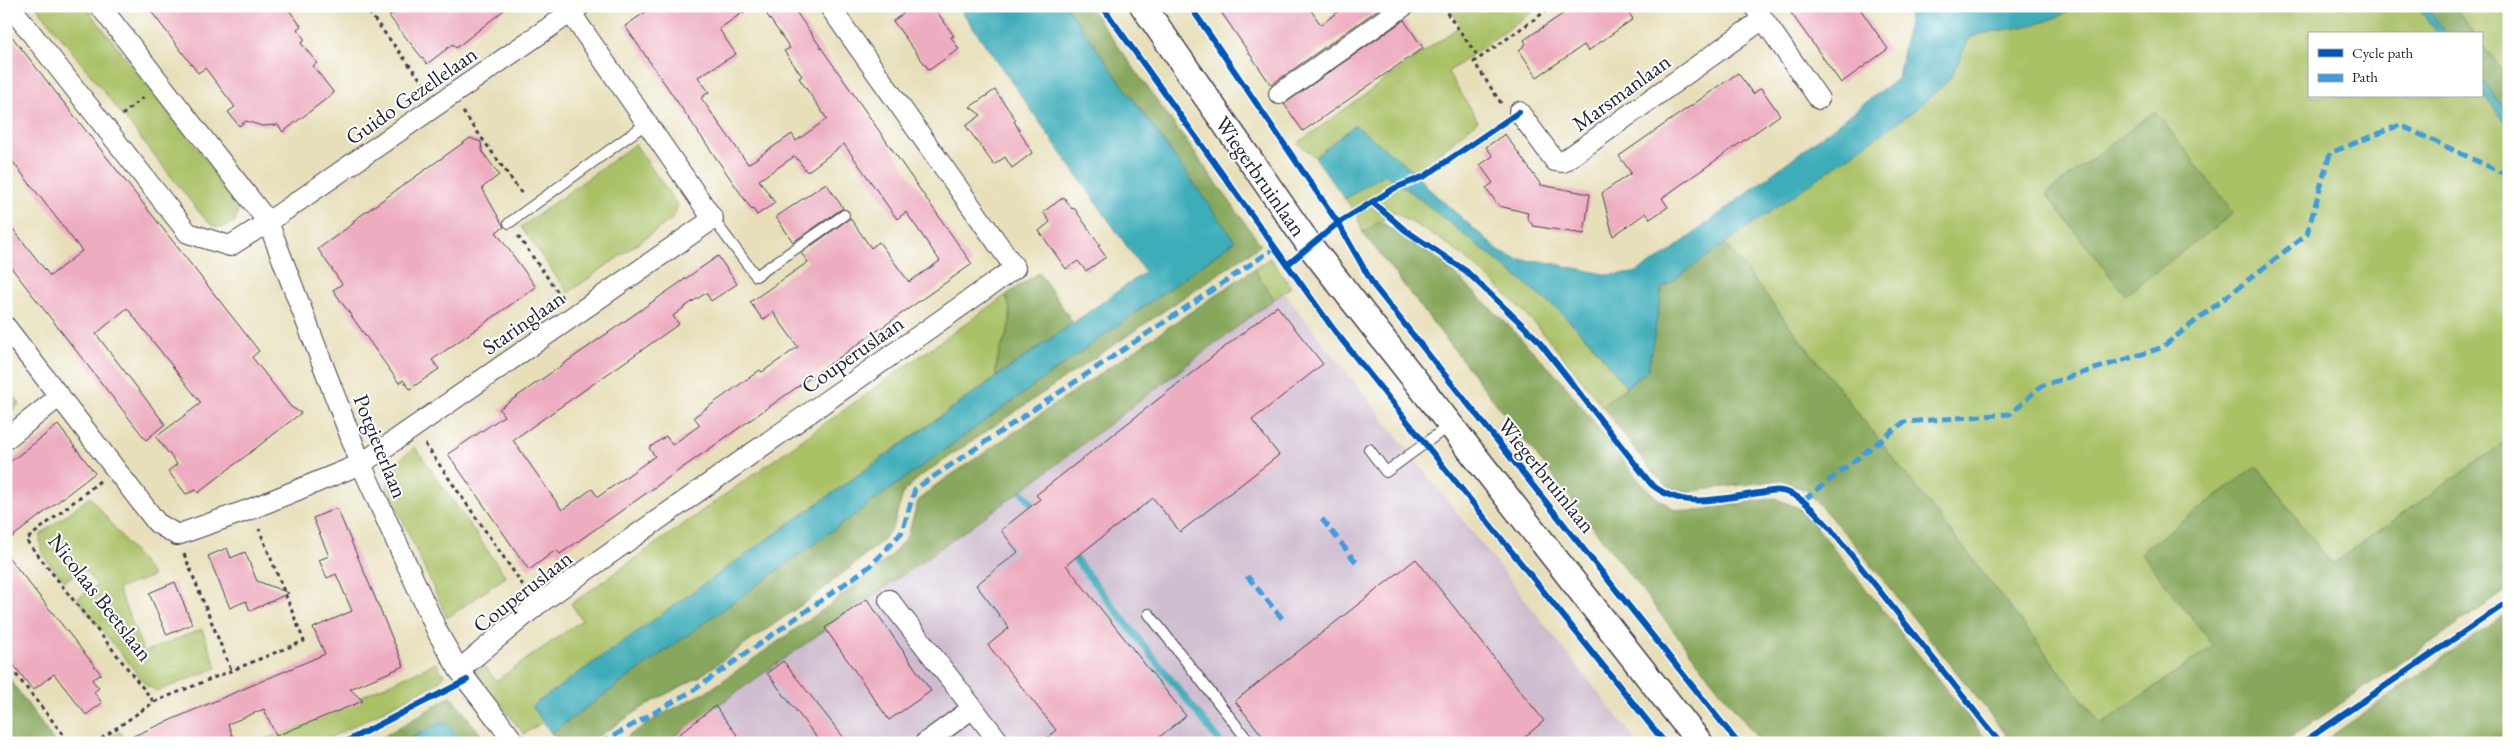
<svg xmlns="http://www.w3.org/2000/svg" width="2515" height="749" font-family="'EB Garamond',serif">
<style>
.industrial{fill:#cfbdcf}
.green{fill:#aac166;stroke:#667250}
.forest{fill:#87a75b;stroke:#54644b}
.water{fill:#3dadba;stroke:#30687a}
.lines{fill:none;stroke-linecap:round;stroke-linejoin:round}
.stream{stroke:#3dadba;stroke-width:7}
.building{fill:#edacbf}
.service-casing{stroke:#403e4e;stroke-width:12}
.minor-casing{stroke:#403e4e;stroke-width:22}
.tertiary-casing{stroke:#403e4e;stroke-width:28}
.path{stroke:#403e4e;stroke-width:3;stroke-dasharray:4 4;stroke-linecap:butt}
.service{stroke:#fff;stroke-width:10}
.minor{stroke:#fff;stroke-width:20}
.tertiary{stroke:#fff;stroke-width:25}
.quiet{stroke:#3c9ce2;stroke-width:5;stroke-dasharray:10 5;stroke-linecap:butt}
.cycleway-casing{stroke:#fff;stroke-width:9}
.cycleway{stroke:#0057b8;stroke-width:6}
.labels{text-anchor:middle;stroke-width:4;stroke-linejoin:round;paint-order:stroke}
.street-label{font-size:22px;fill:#22223b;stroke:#fff}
</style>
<rect width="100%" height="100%" fill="#fff"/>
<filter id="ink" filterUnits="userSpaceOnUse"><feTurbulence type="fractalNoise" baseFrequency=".02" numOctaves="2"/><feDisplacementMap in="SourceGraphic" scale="10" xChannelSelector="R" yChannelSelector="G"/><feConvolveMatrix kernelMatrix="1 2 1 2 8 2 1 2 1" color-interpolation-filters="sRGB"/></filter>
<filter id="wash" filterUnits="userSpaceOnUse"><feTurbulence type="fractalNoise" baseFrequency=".0096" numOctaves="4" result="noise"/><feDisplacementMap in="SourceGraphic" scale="20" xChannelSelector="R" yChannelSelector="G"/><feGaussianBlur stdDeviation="1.12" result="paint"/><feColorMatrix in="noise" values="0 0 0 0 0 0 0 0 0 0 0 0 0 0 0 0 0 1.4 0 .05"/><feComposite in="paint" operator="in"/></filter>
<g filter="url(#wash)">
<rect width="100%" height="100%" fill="#e7dfba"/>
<path class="industrial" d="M 1278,285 L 1638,743 L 661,743 Z"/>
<path class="green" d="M 36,6 L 85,6 L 240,203 L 235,222 C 221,229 215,230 204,218 Z
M 1447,6 L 1540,6 L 1448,72 L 1478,121 L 1415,172 L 1355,125 L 1315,157 L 1298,143 L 1461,25 Z
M 2076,6 L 2425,6 L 2446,34 L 2309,34 L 2309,96 L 2481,96 L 2481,79 L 2509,115 L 2509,439 L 2332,564 L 2257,466 L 2214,646 L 2101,724 L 1724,242 L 1919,107 L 1950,79 L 1970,37 C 2005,26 2045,30 2076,6 Z
M 2454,6 L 2509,6 L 2509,79 L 2481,43 L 2481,34 L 2475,34 Z
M 635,144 L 678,206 L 672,219 L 568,293 L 521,227 Z
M 1385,174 L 1416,196 L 1556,308 L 1594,346 L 1626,387 L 1602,406 C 1557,346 1508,289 1447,244 C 1430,232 1411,223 1394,212 L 1363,233 L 1357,214 L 1345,199 Z
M 1270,258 L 1291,287 L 1274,299 L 1254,269 Z
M 1006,295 C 1020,334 994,342 996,377 L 532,706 L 543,722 L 524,734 L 474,671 L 472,668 L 479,659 L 496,681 L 582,620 L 571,604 Z
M 6,386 L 20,404 L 6,415 Z
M 415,447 L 506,577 L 447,618 L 387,486 L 392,466 Z
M 90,497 L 153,576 L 118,589 L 144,652 L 202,629 L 217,668 L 158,691 L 147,686 L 77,599 L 97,585 L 83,568 L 65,581 C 52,566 36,555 41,534 Z
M 436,663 L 444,675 L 437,683 L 320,743 L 257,743 Z
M 120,731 L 126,743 L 101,743 Z"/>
<path class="forest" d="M 1066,6 L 1089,6 L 1261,245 L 922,475 L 904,491 L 893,527 L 878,545 L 817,594 L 699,677 L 653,701 L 588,743 L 559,743 L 551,733 L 1235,241 Z
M 2425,6 L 2454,6 L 2475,34 L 2446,34 Z
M 2481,43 L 2509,79 L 2509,115 L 2481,79 Z
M 2155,111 L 2234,213 L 2125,295 L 2046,194 Z
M 1380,221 L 1442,262 L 1497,314 L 1561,380 L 1641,483 L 1657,498 L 1674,509 L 1690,512 L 1775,498 L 1803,510 L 1989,743 L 1761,743 L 1363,233 Z
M 1724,242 L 2101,724 L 2214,646 L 2141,552 L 2257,466 L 2332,564 L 2509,439 L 2509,589 L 2283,743 L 2013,743 L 1856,546 L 1806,490 L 1780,480 L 1685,492 L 1670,488 L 1655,475 L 1602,406 L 1648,370 L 1662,288 Z
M 1254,269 L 1274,299 L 1017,494 L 665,743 L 617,743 L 661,715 L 708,691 L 827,607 L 890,557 L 908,535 L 918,501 L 932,488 Z
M 1039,272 L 1073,323 L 996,377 C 994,342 1020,334 1006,295 Z
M 2509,612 L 2509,743 L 2321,743 Z
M 7,675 L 55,743 L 13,743 L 6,734 Z
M 451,696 L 481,735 L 469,743 L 462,743 L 445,722 L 401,743 L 373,743 Z"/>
<path class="water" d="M 958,6 L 1066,6 L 1235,241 L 551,733 L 532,706 L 1145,272 Z
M 1911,6 L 2076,6 C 2045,30 2005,26 1970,37 L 1950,79 L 1919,107 L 1662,288 L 1648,370 L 1626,387 L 1594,345 L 1556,308 L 1416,196 L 1385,174 L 1345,199 L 1315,157 L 1355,125 L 1415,172 L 1429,189 L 1500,252 L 1519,260 L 1541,261 L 1609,275 L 1634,273 L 1664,256 L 1898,78 Z
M 2417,6 L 2425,6 L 2447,34 L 2438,34 Z
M 2481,79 L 2509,115 L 2509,127 L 2481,91 Z
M 445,721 L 462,743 L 401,743 Z"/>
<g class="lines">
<path class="stream" d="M 1024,494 L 1038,511
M 1069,551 L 1221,743"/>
</g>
<g id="blocks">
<path class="building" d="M 147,6 L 286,6 L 301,26 L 297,29 L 305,40 L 301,43 L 317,63 L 313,66 L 334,93 L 283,132 L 278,125 L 262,126 L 246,121 L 239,126 L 228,112 L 235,107 L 205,68 L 198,73 Z
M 402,6 L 509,6 L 456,48 L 453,44 L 427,64 L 389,16 Z
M 654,6 L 752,6 L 719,29 L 736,54 L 698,77 L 709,92 L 701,98 L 748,164 L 792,134 L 796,141 L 827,119 L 799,78 L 802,76 L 784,51 L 790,48 L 761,6 L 792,6 L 972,264 L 560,554 L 556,550 L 529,570 L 448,454 L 504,416 L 499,409 L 718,256 L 737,284 L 711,301 L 706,293 L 689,304 L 673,316 L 679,324 L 513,440 L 562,510 L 592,489 L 598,497 L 655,456 L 649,448 L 666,436 L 672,445 L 700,425 L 694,417 L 760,370 L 762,372 L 798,347 L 773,312 L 763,320 L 750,302 L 808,262 L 801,253 L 850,218 L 871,248 L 879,242 L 909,282 L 940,261 L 906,212 L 897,219 L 844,144 L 807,172 L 795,156 L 759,180 L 775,203 L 757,215 L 753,209 L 752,210 L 625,26 Z
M 899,6 L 933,6 L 954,36 L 951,37 L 959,49 L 929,70 L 893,21 L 904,13 Z
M 1217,6 L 1308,6 L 1321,25 L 1345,6 L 1383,6 L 1271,85 Z
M 1581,6 L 1624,6 L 1633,19 L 1588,51 L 1584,45 L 1537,77 L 1519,50 L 1526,44 L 1524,40 L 1570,9 L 1572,12 Z
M 1786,6 L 1858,6 L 1888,49 L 1841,83 Z
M 1404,20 L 1423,48 L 1303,131 L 1284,104 Z
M 6,29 L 259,351 L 252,357 L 291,407 L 301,413 L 198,493 L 196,490 L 186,494 L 168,471 L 177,464 L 156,437 L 201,403 L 127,308 L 96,334 L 165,424 L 146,440 L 6,261 L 6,220 L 50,276 L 82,251 L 6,153 Z
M 1738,73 L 1753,94 L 1761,88 L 1780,115 L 1662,198 L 1668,207 L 1650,219 L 1646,213 L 1613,236 L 1602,193 L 1631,173 L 1619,156 Z
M 995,90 L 1016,120 L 1014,121 L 1032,153 L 1012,168 L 1005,157 L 994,165 L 966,126 L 981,115 L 970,107 Z
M 1505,134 L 1541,185 L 1590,194 L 1584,234 L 1533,226 L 1527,217 L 1528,213 L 1499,206 L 1486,188 L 1493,183 L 1480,165 L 1493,156 L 1486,147 Z
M 470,138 L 481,142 L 482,151 L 499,175 L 482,188 L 504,227 L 496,232 L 536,287 L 432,360 L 439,369 L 410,389 L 403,380 L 399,383 L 333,290 L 342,284 L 318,249 L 354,223 L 353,221 Z
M 826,183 L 843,208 L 793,242 L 776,217 Z
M 1064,197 L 1072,209 L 1074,208 L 1100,245 L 1098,246 L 1106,257 L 1086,271 L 1078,261 L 1066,269 L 1039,231 L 1050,222 L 1043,212 Z
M 1277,306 L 1323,364 L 1252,420 L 1279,455 L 1180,532 L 1153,498 L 1066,565 L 1186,716 L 1152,743 L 1041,743 L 1056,730 L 988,645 L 1009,628 L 976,585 L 1018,552 L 1001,530 L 1040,499 L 1036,495 Z
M 58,425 L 95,473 L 6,542 L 6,465 Z
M 337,508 L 404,666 L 350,689 L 363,701 L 276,736 L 264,709 L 228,724 L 235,743 L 117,743 L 325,654 L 313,628 L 352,611 L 336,574 L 327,578 L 319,560 L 329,556 L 313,518 Z
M 227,548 L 231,558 L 245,552 L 257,581 L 289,593 L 250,611 L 246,601 L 230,608 L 208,556 Z
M 6,554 L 101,674 L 92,680 L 99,688 L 94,692 L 102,703 L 86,715 L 54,674 L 33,690 L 6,655 Z
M 1416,559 L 1544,721 L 1517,743 L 1268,743 L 1235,701 Z
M 175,582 L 192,624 L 167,635 L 149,593 Z
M 867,599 L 931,691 L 889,720 L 825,628 Z
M 783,661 L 792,672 L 848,743 L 821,743 L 767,673 Z
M 715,706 L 743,743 L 668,743 Z"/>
</g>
</g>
<g filter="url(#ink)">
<use href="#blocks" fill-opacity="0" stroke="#403e4e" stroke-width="1"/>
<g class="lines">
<defs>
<path id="service" d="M 713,219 L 756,276 L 844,215
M 509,223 L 647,123
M 1369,449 L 1386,472 L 1450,425
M 1149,614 L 1250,743"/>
<path id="minor" d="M 10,6 L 188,233 L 230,246 L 268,222 L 580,6
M 100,6 L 268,222 L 361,464 L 439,635 L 459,670 L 515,743
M 1754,6 L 1819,99
M 1279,94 L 1404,6
M 1519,112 L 1555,161 L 1563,162 L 1763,19
M 6,327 L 157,523 L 177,535 L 251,509 L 361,464 L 713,219 L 566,6
M 6,439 L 60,396
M 889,600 L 1000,743
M 459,670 L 537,605 L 1015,268 L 829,6
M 925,743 L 973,708"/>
<path id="tertiary" d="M 1143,6 L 1310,246 L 1700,743"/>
</defs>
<use href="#service" class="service-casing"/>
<use href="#minor" class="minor-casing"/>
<use href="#tertiary" class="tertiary-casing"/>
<path class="path" d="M 364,6 L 427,88
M 1442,6 L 1479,58
M 1501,103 L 1474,62 L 1553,6
M 463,112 L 522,194
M 122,115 L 144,97
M 518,236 L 562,298
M 425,444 L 525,588
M 100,481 L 26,540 L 154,702
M 184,554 L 231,670
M 6,662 L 70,743
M 95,743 L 154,702 L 304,641 L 259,529"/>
<use href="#service" class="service"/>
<use href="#minor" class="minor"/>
<use href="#tertiary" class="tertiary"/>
<path class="quiet" d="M 1804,500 L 1904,422 L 2010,414 L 2041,386 L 2161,348 L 2307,234 L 2330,153 L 2400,125 L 2509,176
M 1322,519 L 1359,566
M 1247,576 L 1285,622
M 601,743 L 694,690 L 870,566 L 902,532 L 915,489 L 1275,248"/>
<defs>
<path id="cycleway" d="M 1102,6 L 1334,330 L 1665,743
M 1190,6 L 1338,223 L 1374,286 L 1738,743
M 1372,202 L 1405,230 L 1466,271 L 1537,339 L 1651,484 C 1683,511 1721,498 1759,493 C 1766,492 1775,489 1782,491 C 1803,495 1816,514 1830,528 L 2000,743
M 1287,265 L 1338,223 L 1395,188 L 1425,176 L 1519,112
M 343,743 L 467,680
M 2302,743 L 2509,601"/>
</defs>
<use href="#cycleway" class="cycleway-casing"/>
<use href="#cycleway" class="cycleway"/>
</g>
</g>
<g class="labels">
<g class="street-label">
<text transform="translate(1621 92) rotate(-36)" y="8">Marsmanlaan</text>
<text transform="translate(411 95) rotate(-35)" y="8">Guido Gezellelaan</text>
<text transform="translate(1261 176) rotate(55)" y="8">Wiegerbruinlaan</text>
<text transform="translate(523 322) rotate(-35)" y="8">Staringlaan</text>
<text transform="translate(852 354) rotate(-35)" y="8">Couperuslaan</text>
<text transform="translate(381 446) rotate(68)" y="8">Potgieterlaan</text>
<text transform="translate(1547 475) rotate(51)" y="8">Wiegerbruinlaan</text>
<text transform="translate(522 591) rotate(-38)" y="8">Couperuslaan</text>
<text transform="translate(101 597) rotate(52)" y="8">Nicolaas Beetslaan</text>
</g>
</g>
<rect width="2515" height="749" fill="none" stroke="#fff" stroke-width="25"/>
<rect x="2308" y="32" width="175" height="65" fill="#ffffff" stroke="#a7a7b1"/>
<rect x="2318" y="49" width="25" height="8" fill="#0057b8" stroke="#a7a7b1"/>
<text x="2352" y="58" font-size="15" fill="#22223b">Cycle path</text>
<rect x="2318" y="74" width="25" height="8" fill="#3c9ce2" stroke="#a7a7b1"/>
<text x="2352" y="82" font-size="15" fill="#22223b">Path</text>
</svg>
